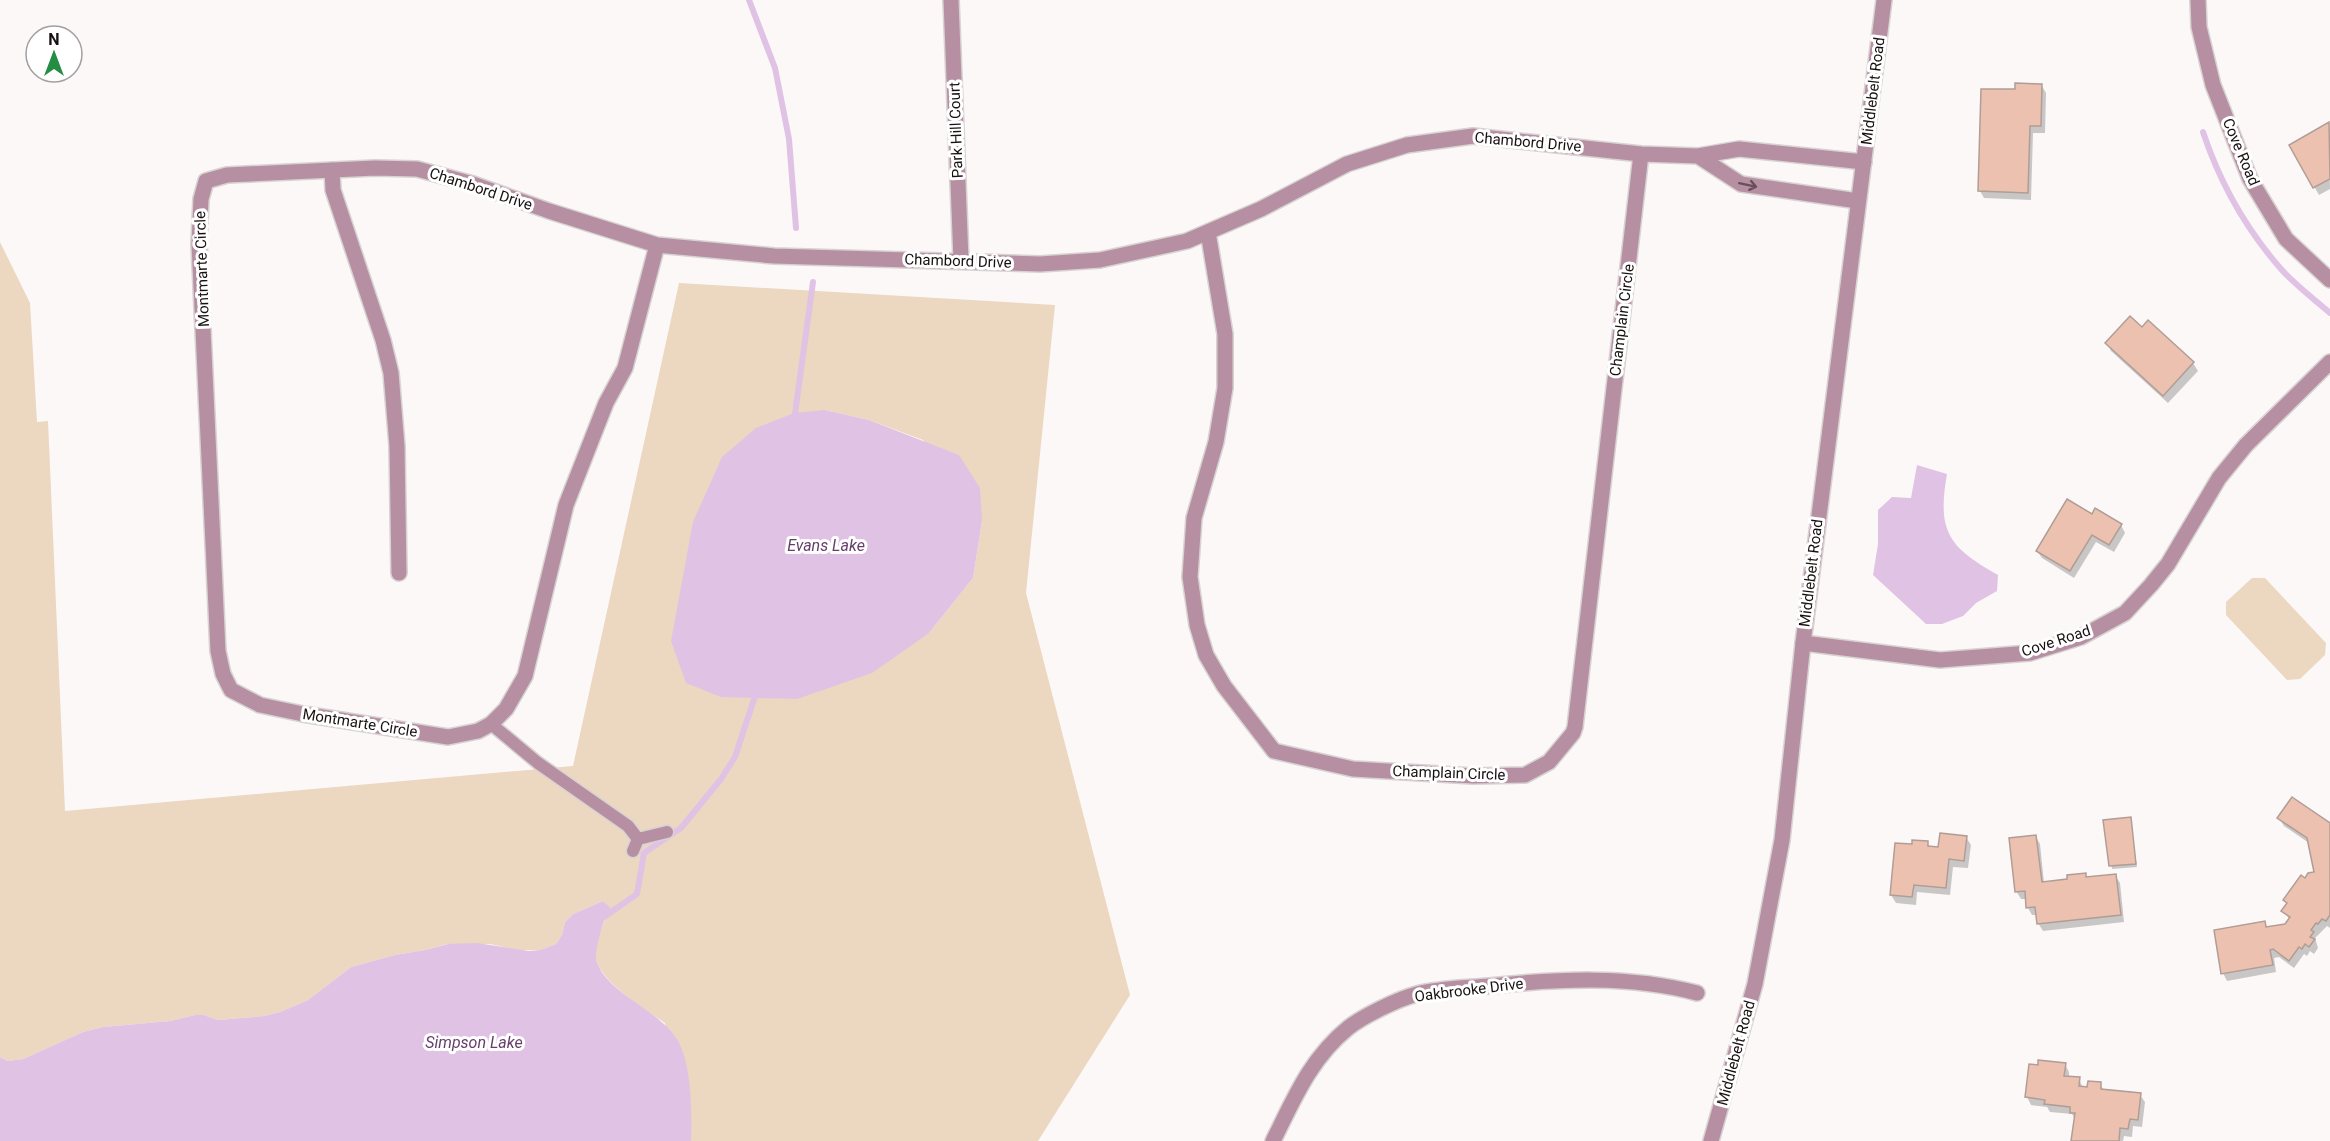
<svg xmlns="http://www.w3.org/2000/svg" width="2330" height="1141" font-family="Roboto,sans-serif">
<style>
.green{fill:#ecd7c0;fill-rule:evenodd}
.water{fill:#e0c3e4}
.shadow{fill:#0003}
.lines{fill:none;stroke-linecap:round;stroke-linejoin:round}
.stream{stroke:#e0c3e4;stroke-width:6}
.building{fill:#edc1b0;stroke:#b09d96;stroke-width:1.5}
.service-casing{stroke:#d8d3d3;stroke-width:15}
.minor-casing{stroke:#d8d3d3;stroke-width:18}
.tertiary-casing{stroke:#d8d3d3;stroke-width:18}
.service{stroke:#b690a2;stroke-width:12}
.minor{stroke:#b690a2;stroke-width:15}
.tertiary{stroke:#b690a2;stroke-width:15}
.oneway{stroke:#67505a}
.labels{text-anchor:middle;stroke-width:6;stroke-linejoin:round;paint-order:stroke}
.street-label{font-size:15px;fill:#181011;stroke:#fff}
.water-label{font-size:16px;font-style:italic;fill:#663e6b;stroke:#fff}
</style>
<rect width="100%" height="100%" fill="#fcf8f8"/>
<path class="green" d="M 0,242 L 30,303 L 37,422 L 48,421 L 65,811 L 573,766 L 679,283 L 1055,305 L 1026,593 L 1130,995 L 1038,1141 L 691,1141 L 691,1132 L 665,1023 C 644,1009 610,988 598,965 C 591,950 602,921 611,908 L 603,901 L 573,914 L 565,922 L 562,935 L 556,944 L 540,950 L 519,950 L 490,944 L 447,944 L 425,950 L 395,955 L 351,967 L 308,1000 L 280,1012 L 264,1016 L 218,1020 L 204,1015 L 195,1015 L 170,1021 L 103,1027 L 83,1032 L 23,1059 L 8,1061 L 0,1057 ZM 825,410 L 869,420 L 923,440 L 982,521 L 973,578 L 929,633 Z
M 2252,578 L 2265,578 L 2326,643 L 2325,655 L 2300,679 L 2287,680 L 2226,615 L 2226,602 Z"/>
<path class="water" d="M 825,410 L 869,420 L 959,455 L 980,488 L 982,521 L 973,578 L 929,633 L 872,673 L 797,699 L 721,697 L 686,683 L 671,641 L 693,522 L 722,457 L 756,428 L 794,413 Z
M 1917,465 L 1947,474 C 1937,531 1948,547 1998,575 L 1997,591 L 1976,603 L 1963,616 L 1942,624 L 1926,624 L 1873,575 L 1878,544 L 1878,510 L 1892,497 L 1911,498 Z
M 603,901 L 611,908 C 604,917 602,926 599,938 C 597,946 594,957 598,965 C 613,997 660,1010 678,1041 C 692,1066 692,1113 691,1141 L 0,1141 L 0,1057 L 8,1061 L 23,1059 L 83,1032 L 103,1027 L 170,1021 L 195,1015 L 204,1015 L 218,1020 L 264,1016 L 280,1012 L 308,1000 L 351,967 L 395,955 L 425,950 L 448,944 L 477,943 L 529,951 L 540,950 L 556,944 L 562,935 L 565,922 L 573,914 Z"/>
<path class="shadow" d="M 2042,86 L 2046,93 L 2045,133 L 2033,133 L 2031,200 L 1984,198 L 1980,191 L 2016,91 Z
M 2329,124 L 2330,189 L 2319,195 L 2291,146 Z
M 2149,322 L 2193,363 L 2198,371 L 2168,403 L 2111,351 L 2107,343 L 2142,329 Z
M 2092,516 L 2121,525 L 2125,533 L 2114,552 L 2096,542 L 2074,578 L 2042,558 L 2037,551 Z
M 2279,818 L 2330,825 L 2330,928 L 2327,926 L 2315,938 L 2318,948 L 2314,954 L 2310,951 L 2307,956 L 2304,954 L 2294,968 L 2279,957 L 2274,958 L 2276,972 L 2227,981 L 2223,973 L 2264,922 L 2268,929 L 2286,926 L 2290,920 L 2283,911 L 2287,905 L 2285,900 L 2315,874 L 2309,843 L 2284,826 Z
M 2130,819 L 2137,867 L 2112,869 L 2105,821 Z
M 1966,837 L 1971,845 L 1968,868 L 1953,867 L 1950,895 L 1917,892 L 1916,905 L 1896,903 L 1891,895 L 1913,846 L 1927,843 L 1930,848 L 1939,848 Z
M 2036,837 L 2040,844 L 2044,883 L 2069,881 L 2085,875 L 2087,879 L 2115,875 L 2120,883 L 2124,922 L 2043,931 L 2038,923 L 2037,915 L 2032,915 L 2028,908 L 2027,899 L 2021,899 L 2016,891 Z
M 2065,1064 L 2069,1072 L 2069,1078 L 2079,1079 L 2083,1088 L 2100,1084 L 2104,1091 L 2140,1095 L 2145,1102 L 2142,1127 L 2133,1126 L 2132,1137 L 2124,1136 L 2123,1141 L 2073,1141 L 2075,1119 L 2072,1114 L 2050,1112 L 2047,1107 L 2031,1105 L 2027,1097 Z"/>
<g class="lines">
<path class="stream" d="M 749,0 L 775,68 L 789,139 L 796,228
M 2203,132 C 2220,183 2246,229 2281,269 C 2295,285 2314,299 2330,313
M 794,421 L 813,282
M 604,917 L 637,894 L 644,853 L 681,828 L 721,779 L 735,757 L 757,690"/>
</g>
<path class="building" d="M 2015,83 L 2042,84 L 2041,126 L 2030,126 L 2028,193 L 1978,191 L 1981,89 L 2015,89 Z
M 2329,122 L 2330,179 L 2313,188 L 2289,145 Z
M 2130,316 L 2142,327 L 2148,320 L 2194,362 L 2163,396 L 2105,343 Z
M 2067,499 L 2092,514 L 2095,508 L 2122,524 L 2109,545 L 2092,535 L 2070,571 L 2036,551 Z
M 2292,797 L 2330,823 L 2330,915 L 2326,921 L 2322,919 L 2318,924 L 2316,923 L 2311,930 L 2314,932 L 2310,937 L 2315,939 L 2309,947 L 2305,944 L 2302,949 L 2299,947 L 2289,961 L 2273,949 L 2270,950 L 2273,965 L 2221,974 L 2214,930 L 2265,921 L 2266,927 L 2285,924 L 2290,917 L 2281,911 L 2287,903 L 2283,900 L 2301,875 L 2305,878 L 2308,873 L 2314,872 L 2307,838 L 2277,818 Z
M 2131,817 L 2136,864 L 2109,866 L 2103,820 Z
M 1940,833 L 1967,836 L 1964,861 L 1949,859 L 1946,888 L 1914,885 L 1912,897 L 1890,895 L 1895,843 L 1912,844 L 1912,840 L 1928,841 L 1928,846 L 1938,847 Z
M 2036,835 L 2042,882 L 2067,879 L 2067,875 L 2086,873 L 2086,877 L 2116,874 L 2121,915 L 2037,924 L 2035,907 L 2026,908 L 2025,891 L 2015,892 L 2009,838 Z
M 2038,1060 L 2066,1063 L 2064,1076 L 2080,1077 L 2079,1086 L 2087,1087 L 2088,1081 L 2101,1082 L 2101,1089 L 2141,1093 L 2138,1120 L 2130,1119 L 2128,1129 L 2120,1128 L 2119,1141 L 2071,1141 L 2075,1113 L 2070,1113 L 2070,1107 L 2044,1104 L 2045,1100 L 2025,1097 L 2029,1064 L 2038,1065 Z"/>
<g class="lines">
<defs>
<path id="service" d="M 491,724 L 538,763 L 628,826 L 638,839 L 633,851
M 638,839 L 667,832"/>
<path id="minor" d="M 951,0 L 961,260
M 2198,0 L 2199,27 L 2213,85 L 2250,179 L 2286,239 L 2330,280
M 1698,156 L 1741,184 L 1858,201
M 332,170 L 333,190 L 383,340 L 391,373 L 397,446 L 399,573
M 1208,232 L 1225,334 L 1225,388 L 1216,442 L 1194,518 L 1190,577 L 1197,625 L 1206,655 L 1224,686 L 1274,751 L 1353,769 L 1473,776 L 1525,775 L 1549,762 L 1573,733 L 1575,727 L 1641,154
M 657,245 L 625,368 L 606,403 L 566,505 L 525,676 L 506,709 L 491,724 L 478,731 L 448,737 L 303,714 L 260,705 L 231,690 L 223,674 L 218,651 L 199,244 L 201,199 L 206,181 L 227,175 L 375,168 L 417,169 L 473,184 L 549,211 L 657,245 L 774,256 L 1040,264 L 1100,260 L 1187,241 L 1261,209 L 1347,164 L 1407,145 L 1473,136 L 1641,154 L 1698,156 L 1739,149 L 1864,162
M 1803,643 L 1940,660 L 2030,653 L 2081,637 L 2125,613 L 2151,585 L 2168,564 L 2219,478 L 2246,445 L 2330,362
M 1273,1141 C 1294,1099 1310,1059 1348,1028 C 1363,1016 1398,999 1417,994 C 1440,988 1466,988 1489,986 C 1559,979 1629,975 1697,993"/>
<path id="tertiary" d="M 1711,1141 L 1755,984 L 1782,840 L 1803,643 L 1884,0"/>
</defs>
<use href="#service" class="service-casing"/>
<use href="#minor" class="minor-casing"/>
<use href="#tertiary" class="tertiary-casing"/>
<use href="#service" class="service"/>
<use href="#minor" class="minor"/>
<use href="#tertiary" class="tertiary"/>
</g>
<defs><path id="oneway-shaft" d="M-6 0H5M1.5-3L5.5 0L1.5 3" fill="none" stroke-width="1.6" stroke-linecap="round" stroke-linejoin="round" transform="scale(1.5)"/></defs>
<use class="oneway" href="#oneway-shaft" transform="translate(1748 185) rotate(12)"/>
<g class="labels">
<g class="street-label">
<text transform="translate(1873 91) rotate(-83)" y="5">Middlebelt Road</text>
<text transform="translate(956 130) rotate(-92)" y="5">Park Hill Court</text>
<text transform="translate(1528 142) rotate(5)" y="5">Chambord Drive</text>
<text transform="translate(2241 152) rotate(67)" y="5">Cove Road</text>
<text transform="translate(481 189) rotate(18)" y="5">Chambord Drive</text>
<text transform="translate(958 261) rotate(2)" y="5">Chambord Drive</text>
<text transform="translate(202 269) rotate(-92)" y="5">Montmarte Circle</text>
<text transform="translate(1622 320) rotate(-83)" y="5">Champlain Circle</text>
<text transform="translate(1811 573) rotate(-83)" y="5">Middlebelt Road</text>
<text transform="translate(2056 641) rotate(-18)" y="5">Cove Road</text>
<text transform="translate(360 723) rotate(9)" y="5">Montmarte Circle</text>
<text transform="translate(1449 773) rotate(2)" y="5">Champlain Circle</text>
<text transform="translate(1469 990) rotate(-7)" y="5">Oakbrooke Drive</text>
<text transform="translate(1736 1053) rotate(-75)" y="5">Middlebelt Road</text>
</g>
<g class="water-label">
<text x="826" y="551">Evans Lake</text>
<text x="474" y="1048">Simpson Lake</text>
</g>
</g>
<g transform="translate(54 54)"><circle r="28" fill="#ffffff" stroke="#a39fa0" stroke-width="1.5"/>
<path d="M0-4.5L10 22L0 15L-10 22Z" fill="#258d43"/>
<text y="-9" font-size="16" font-weight="bold" text-anchor="middle" fill="#181011">N</text>
</g>
</svg>
